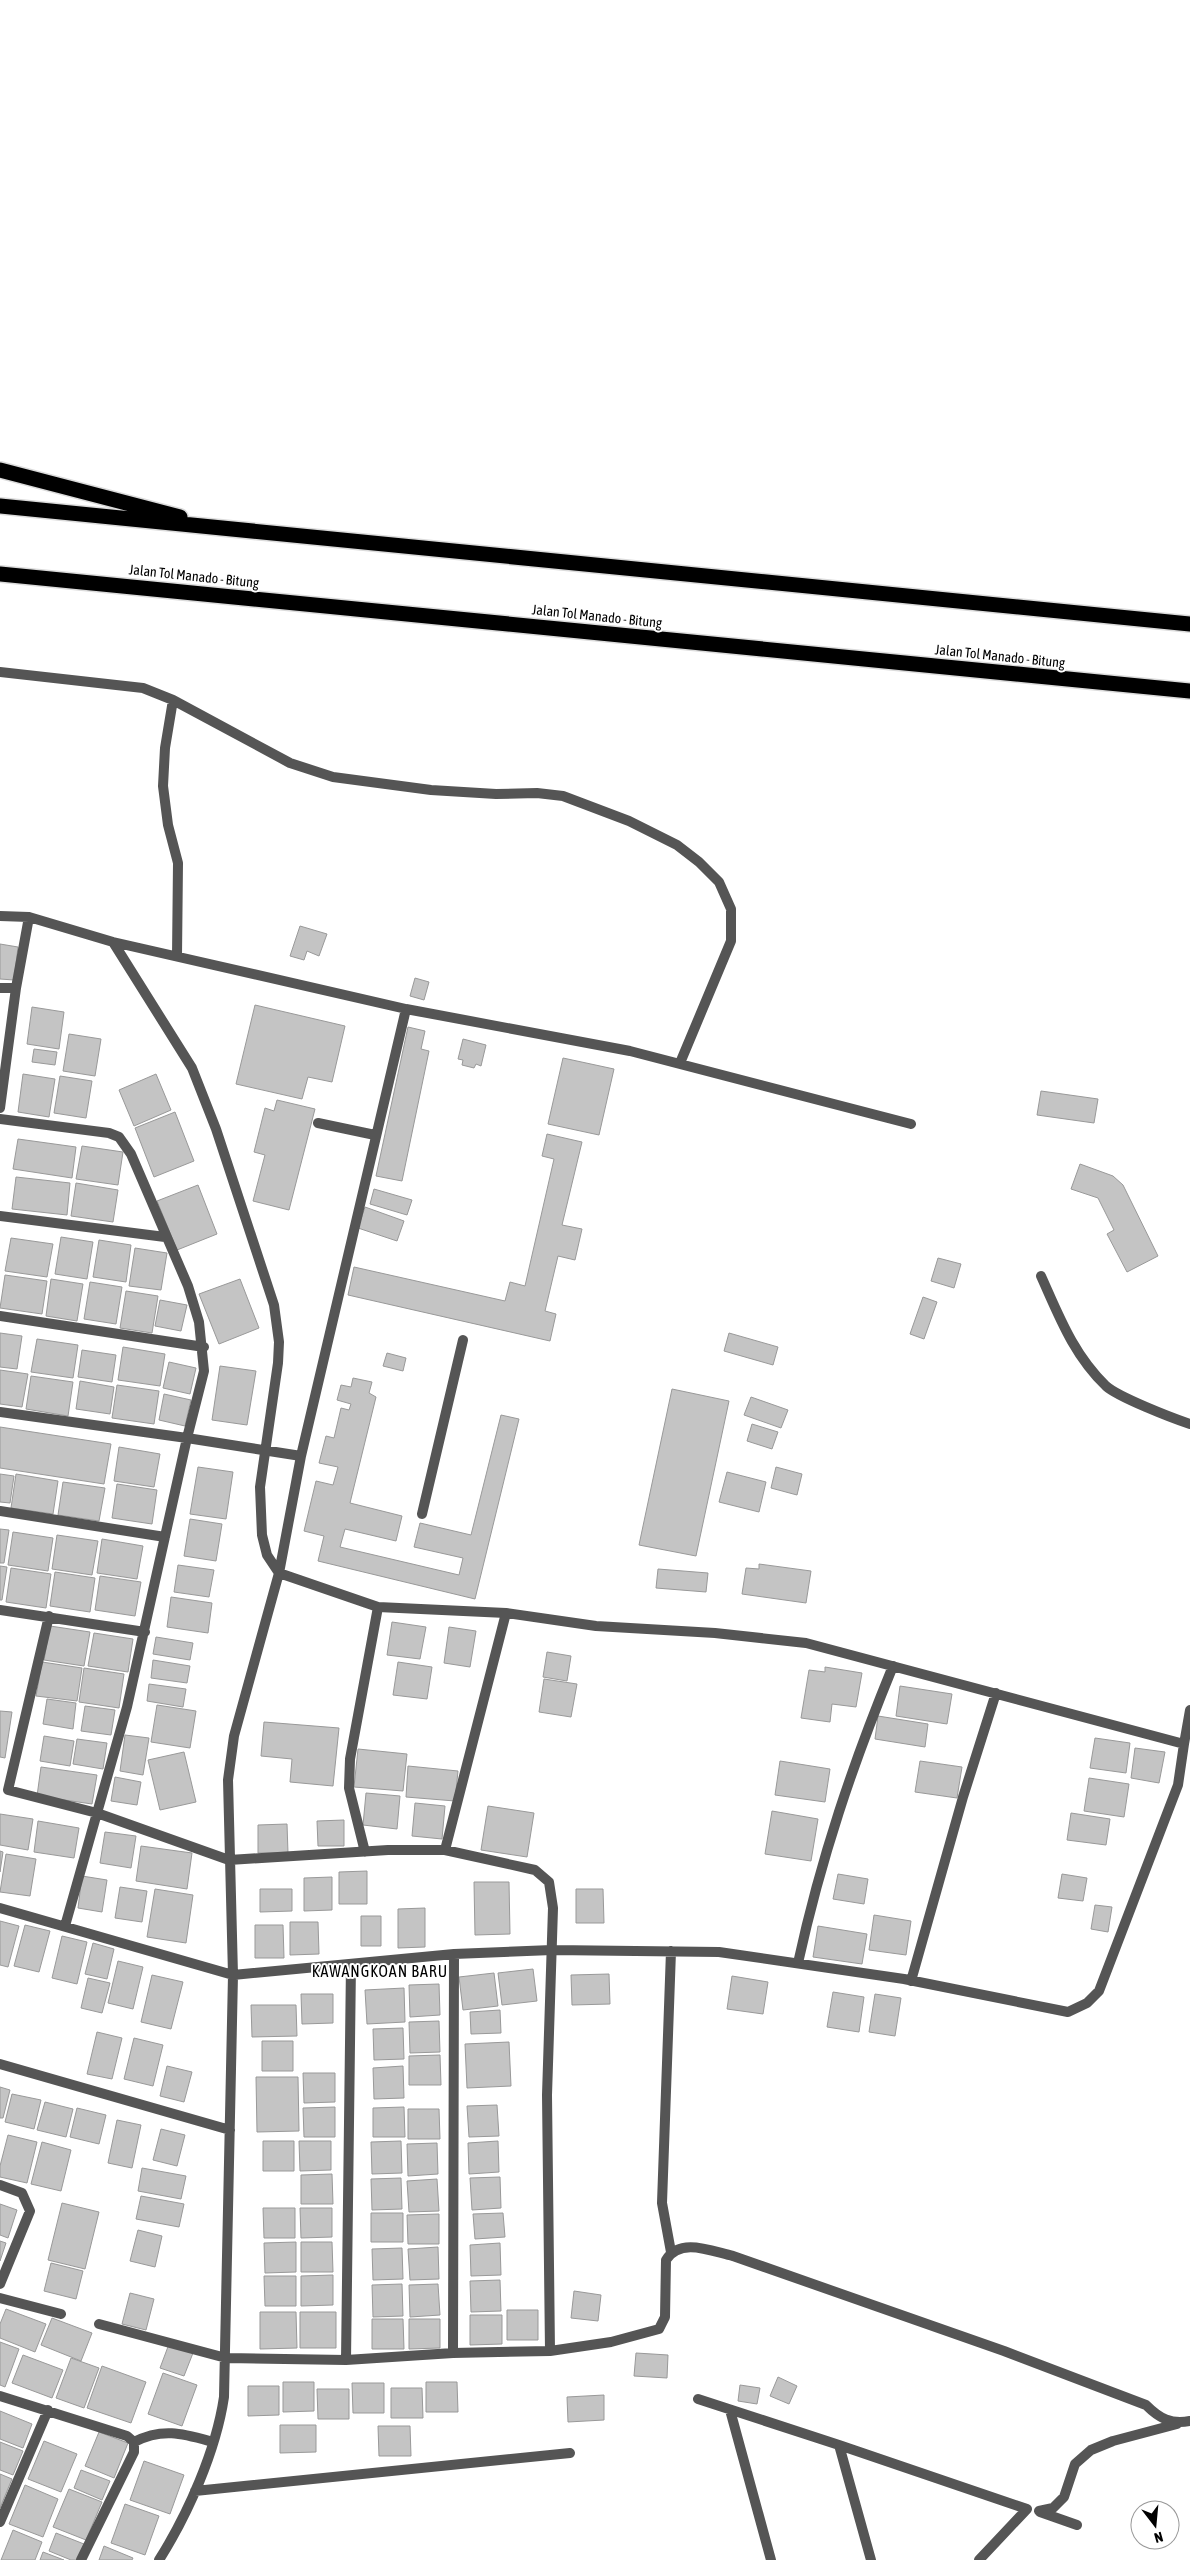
<svg xmlns="http://www.w3.org/2000/svg" width="1190" height="2560" font-family="'Asap Condensed',sans-serif">
<style>
.building{fill:#c4c4c4;stroke:#999}
.lines{fill:none;stroke-linecap:round;stroke-linejoin:round}
.highway-casing{stroke:#dbdbdb;stroke-width:18}
.street{stroke:#555;stroke-width:10}
.highway{stroke:#000;stroke-width:15}
.labels{text-anchor:middle;stroke-width:4;stroke-linejoin:round;paint-order:stroke}
.street-label{font-size:14px;fill:#000;stroke:#fff}
.quarter-label{font-size:16px;letter-spacing:1px;fill:#000;stroke:#fff}
</style>
<rect width="100%" height="100%" fill="#fff"/>
<path class="building" d="M 300,926 L 327,934 L 319,956 L 307,951 L 304,960 L 290,956 Z
M 0,944 L 18,947 L 14,980 L 0,979 Z
M 415,978 L 429,982 L 424,1000 L 410,996 Z
M 255,1005 L 345,1026 L 332,1082 L 308,1077 L 302,1099 L 236,1084 Z
M 32,1007 L 64,1012 L 59,1049 L 27,1044 Z
M 408,1027 L 425,1031 L 421,1049 L 429,1051 L 402,1181 L 376,1176 Z
M 69,1034 L 101,1039 L 95,1076 L 63,1071 Z
M 463,1039 L 486,1045 L 481,1066 L 476,1064 L 474,1068 L 462,1065 L 463,1060 L 458,1059 Z
M 34,1049 L 57,1052 L 55,1065 L 32,1062 Z
M 563,1058 L 614,1069 L 599,1135 L 548,1124 Z
M 23,1074 L 55,1079 L 49,1117 L 18,1112 Z
M 156,1074 L 171,1110 L 134,1126 L 119,1090 Z
M 60,1076 L 92,1081 L 86,1118 L 54,1113 Z
M 1041,1091 L 1098,1099 L 1094,1123 L 1037,1115 Z
M 277,1100 L 315,1109 L 289,1210 L 253,1201 L 265,1155 L 254,1152 L 265,1108 L 274,1111 Z
M 175,1112 L 194,1161 L 154,1177 L 135,1128 Z
M 547,1134 L 582,1142 L 562,1225 L 582,1229 L 575,1260 L 558,1256 L 545,1311 L 556,1314 L 550,1341 L 348,1295 L 354,1267 L 505,1301 L 510,1282 L 525,1286 L 554,1159 L 542,1156 Z
M 18,1139 L 76,1147 L 72,1178 L 13,1169 Z
M 82,1146 L 123,1152 L 118,1185 L 76,1179 Z
M 1080,1164 L 1113,1176 L 1123,1185 L 1158,1256 L 1127,1272 L 1107,1234 L 1114,1230 L 1098,1198 L 1071,1189 Z
M 16,1177 L 70,1183 L 67,1215 L 12,1209 Z
M 76,1183 L 118,1190 L 113,1222 L 71,1216 Z
M 198,1185 L 217,1234 L 177,1250 L 157,1201 Z
M 374,1189 L 412,1200 L 407,1215 L 370,1204 Z
M 365,1207 L 404,1221 L 397,1241 L 358,1228 Z
M 61,1237 L 93,1242 L 87,1279 L 55,1274 Z
M 11,1238 L 53,1244 L 47,1277 L 5,1271 Z
M 99,1240 L 131,1245 L 126,1282 L 93,1277 Z
M 135,1248 L 167,1253 L 161,1290 L 129,1286 Z
M 938,1258 L 961,1264 L 954,1288 L 931,1281 Z
M 5,1275 L 47,1281 L 42,1314 L 0,1308 Z
M 51,1279 L 83,1284 L 77,1321 L 46,1316 Z
M 240,1279 L 259,1328 L 219,1344 L 199,1294 Z
M 90,1282 L 122,1287 L 116,1324 L 84,1319 Z
M 126,1291 L 158,1296 L 152,1333 L 120,1328 Z
M 923,1297 L 937,1302 L 924,1339 L 910,1334 Z
M 160,1300 L 187,1305 L 181,1331 L 155,1326 Z
M 0,1333 L 22,1336 L 17,1369 L 0,1367 Z
M 729,1333 L 778,1347 L 773,1365 L 724,1351 Z
M 37,1339 L 78,1345 L 73,1378 L 31,1372 Z
M 123,1347 L 165,1354 L 160,1386 L 118,1380 Z
M 82,1350 L 116,1355 L 112,1382 L 78,1377 Z
M 387,1353 L 406,1358 L 403,1371 L 383,1366 Z
M 169,1362 L 196,1368 L 190,1394 L 163,1388 Z
M 220,1366 L 256,1371 L 247,1425 L 212,1420 Z
M 0,1370 L 28,1374 L 22,1407 L 0,1404 Z
M 31,1376 L 73,1382 L 68,1416 L 26,1409 Z
M 353,1378 L 372,1382 L 369,1393 L 376,1397 L 350,1503 L 402,1516 L 396,1541 L 345,1529 L 340,1547 L 459,1575 L 463,1558 L 414,1547 L 420,1523 L 471,1535 L 501,1415 L 519,1419 L 475,1599 L 318,1561 L 324,1536 L 304,1531 L 316,1481 L 333,1485 L 338,1467 L 319,1463 L 326,1436 L 334,1438 L 341,1408 L 349,1410 L 351,1404 L 337,1400 L 341,1385 L 351,1387 Z
M 80,1381 L 114,1387 L 110,1414 L 76,1409 Z
M 117,1385 L 159,1391 L 154,1424 L 112,1418 Z
M 672,1389 L 729,1401 L 696,1556 L 639,1545 Z
M 164,1394 L 191,1400 L 185,1426 L 159,1420 Z
M 751,1397 L 788,1410 L 781,1428 L 744,1415 Z
M 752,1424 L 778,1432 L 772,1449 L 747,1441 Z
M 0,1427 L 111,1444 L 104,1484 L 0,1468 Z
M 119,1447 L 160,1454 L 154,1487 L 114,1481 Z
M 198,1467 L 233,1472 L 226,1519 L 190,1514 Z
M 776,1467 L 802,1474 L 797,1495 L 771,1488 Z
M 727,1472 L 766,1482 L 759,1512 L 719,1502 Z
M 0,1474 L 14,1476 L 10,1503 L 0,1502 Z
M 16,1474 L 58,1481 L 53,1514 L 11,1508 Z
M 63,1482 L 105,1488 L 99,1521 L 58,1515 Z
M 117,1484 L 157,1490 L 152,1524 L 112,1518 Z
M 190,1519 L 222,1524 L 216,1561 L 184,1556 Z
M 0,1529 L 9,1530 L 4,1563 L 0,1563 Z
M 13,1532 L 53,1538 L 48,1571 L 8,1565 Z
M 57,1535 L 98,1541 L 92,1575 L 52,1569 Z
M 102,1539 L 143,1546 L 137,1579 L 97,1573 Z
M 759,1564 L 811,1571 L 806,1603 L 742,1594 L 746,1568 L 759,1569 Z
M 178,1565 L 214,1570 L 209,1597 L 174,1592 Z
M 0,1566 L 7,1567 L 2,1600 L 0,1600 Z
M 11,1568 L 51,1574 L 46,1608 L 6,1602 Z
M 658,1569 L 708,1573 L 706,1592 L 656,1588 Z
M 55,1572 L 95,1578 L 90,1612 L 50,1606 Z
M 100,1576 L 141,1582 L 135,1616 L 95,1610 Z
M 171,1597 L 212,1603 L 208,1633 L 167,1627 Z
M 392,1622 L 426,1627 L 420,1659 L 387,1655 Z
M 50,1626 L 90,1632 L 84,1666 L 44,1660 Z
M 449,1627 L 476,1631 L 470,1667 L 444,1663 Z
M 94,1633 L 133,1639 L 128,1672 L 88,1666 Z
M 156,1637 L 193,1643 L 190,1660 L 153,1654 Z
M 547,1652 L 571,1656 L 567,1681 L 543,1677 Z
M 153,1660 L 190,1666 L 187,1683 L 151,1678 Z
M 42,1662 L 82,1668 L 77,1701 L 36,1696 Z
M 398,1662 L 432,1667 L 427,1699 L 393,1695 Z
M 825,1667 L 862,1673 L 856,1707 L 832,1704 L 830,1722 L 801,1718 L 809,1670 L 825,1672 Z
M 84,1668 L 124,1674 L 119,1708 L 79,1702 Z
M 544,1679 L 577,1684 L 571,1717 L 539,1712 Z
M 149,1684 L 186,1689 L 183,1707 L 147,1701 Z
M 900,1686 L 952,1694 L 947,1724 L 896,1716 Z
M 47,1699 L 76,1703 L 73,1729 L 43,1724 Z
M 157,1705 L 196,1711 L 190,1748 L 151,1742 Z
M 85,1706 L 115,1710 L 111,1735 L 81,1731 Z
M 0,1711 L 12,1712 L 5,1758 L 0,1757 Z
M 878,1716 L 928,1724 L 925,1747 L 875,1739 Z
M 264,1722 L 339,1728 L 333,1786 L 290,1782 L 292,1759 L 261,1756 Z
M 125,1735 L 149,1738 L 143,1775 L 120,1771 Z
M 44,1736 L 74,1741 L 70,1766 L 40,1761 Z
M 1095,1738 L 1130,1743 L 1126,1773 L 1090,1768 Z
M 77,1739 L 107,1743 L 103,1769 L 73,1764 Z
M 1135,1748 L 1165,1752 L 1159,1783 L 1131,1778 Z
M 358,1749 L 407,1754 L 403,1791 L 354,1787 Z
M 184,1752 L 196,1802 L 160,1810 L 148,1760 Z
M 780,1761 L 830,1769 L 825,1802 L 775,1795 Z
M 920,1761 L 962,1767 L 957,1798 L 915,1792 Z
M 408,1766 L 458,1771 L 455,1801 L 406,1797 Z
M 41,1767 L 97,1775 L 92,1804 L 37,1796 Z
M 115,1777 L 141,1782 L 137,1805 L 111,1801 Z
M 1089,1778 L 1129,1784 L 1124,1817 L 1084,1811 Z
M 366,1793 L 400,1796 L 397,1829 L 363,1825 Z
M 415,1803 L 445,1806 L 442,1839 L 412,1836 Z
M 488,1806 L 534,1813 L 527,1857 L 481,1850 Z
M 772,1811 L 818,1819 L 811,1861 L 765,1854 Z
M 1071,1813 L 1110,1819 L 1106,1845 L 1067,1840 Z
M 0,1814 L 33,1819 L 28,1850 L 0,1845 Z
M 344,1820 L 344,1846 L 318,1846 L 317,1821 Z
M 38,1821 L 79,1828 L 74,1858 L 34,1852 Z
M 287,1824 L 288,1853 L 258,1853 L 258,1825 Z
M 105,1832 L 136,1836 L 131,1868 L 100,1863 Z
M 141,1846 L 192,1853 L 187,1889 L 136,1881 Z
M 0,1851 L 3,1852 L 0,1872 Z
M 6,1854 L 36,1859 L 30,1896 L 0,1892 Z
M 367,1871 L 367,1904 L 339,1904 L 339,1872 Z
M 838,1874 L 868,1879 L 864,1904 L 833,1899 Z
M 1062,1874 L 1087,1878 L 1083,1901 L 1058,1898 Z
M 82,1876 L 107,1880 L 102,1912 L 78,1908 Z
M 332,1877 L 332,1910 L 304,1911 L 304,1878 Z
M 474,1882 L 509,1882 L 510,1934 L 475,1935 Z
M 120,1887 L 147,1891 L 142,1922 L 115,1918 Z
M 155,1889 L 193,1895 L 186,1943 L 147,1937 Z
M 260,1889 L 292,1889 L 292,1911 L 260,1912 Z
M 576,1889 L 603,1889 L 604,1923 L 576,1923 Z
M 1095,1905 L 1112,1907 L 1108,1932 L 1091,1929 Z
M 425,1908 L 425,1947 L 398,1948 L 398,1909 Z
M 874,1915 L 911,1921 L 906,1955 L 869,1950 Z
M 361,1916 L 381,1916 L 381,1946 L 361,1946 Z
M 0,1921 L 19,1926 L 8,1967 L 0,1965 Z
M 290,1922 L 318,1922 L 319,1954 L 290,1955 Z
M 25,1925 L 50,1931 L 39,1972 L 14,1966 Z
M 255,1925 L 283,1925 L 284,1958 L 255,1958 Z
M 818,1926 L 867,1934 L 862,1964 L 813,1957 Z
M 62,1936 L 87,1942 L 77,1984 L 52,1978 Z
M 93,1943 L 114,1949 L 107,1979 L 85,1974 Z
M 118,1961 L 143,1967 L 133,2009 L 108,2003 Z
M 533,1969 L 537,2001 L 502,2005 L 498,1973 Z
M 494,1973 L 498,2006 L 463,2010 L 459,1977 Z
M 609,1974 L 610,2004 L 572,2005 L 571,1975 Z
M 152,1975 L 183,1982 L 171,2029 L 141,2022 Z
M 732,1976 L 768,1982 L 763,2014 L 727,2009 Z
M 88,1978 L 110,1983 L 102,2013 L 81,2008 Z
M 439,1984 L 440,2015 L 410,2017 L 409,1985 Z
M 404,1988 L 405,2022 L 367,2024 L 365,1990 Z
M 833,1992 L 864,1997 L 859,2032 L 827,2027 Z
M 301,1994 L 333,1994 L 333,2023 L 302,2024 Z
M 875,1994 L 901,1998 L 895,2036 L 869,2032 Z
M 251,2005 L 296,2005 L 297,2036 L 252,2037 Z
M 500,2010 L 501,2033 L 471,2034 L 470,2012 Z
M 439,2021 L 440,2052 L 410,2053 L 409,2022 Z
M 403,2028 L 404,2059 L 374,2060 L 373,2029 Z
M 97,2032 L 122,2038 L 112,2079 L 87,2074 Z
M 134,2038 L 163,2045 L 153,2086 L 124,2079 Z
M 262,2041 L 293,2041 L 293,2071 L 262,2071 Z
M 509,2042 L 511,2086 L 467,2088 L 465,2044 Z
M 440,2055 L 441,2085 L 409,2085 L 409,2056 Z
M 167,2066 L 192,2072 L 184,2102 L 160,2096 Z
M 403,2066 L 404,2098 L 374,2099 L 373,2068 Z
M 303,2073 L 335,2073 L 335,2102 L 304,2103 Z
M 256,2077 L 298,2077 L 299,2131 L 257,2132 Z
M 0,2087 L 10,2090 L 3,2118 L 0,2118 Z
M 12,2094 L 41,2100 L 34,2129 L 5,2122 Z
M 45,2102 L 73,2109 L 66,2137 L 37,2130 Z
M 497,2105 L 499,2136 L 469,2137 L 467,2106 Z
M 335,2107 L 335,2137 L 304,2137 L 303,2108 Z
M 404,2107 L 405,2137 L 373,2137 L 373,2108 Z
M 77,2108 L 106,2115 L 99,2144 L 70,2137 Z
M 408,2109 L 439,2109 L 440,2139 L 408,2139 Z
M 117,2120 L 141,2125 L 132,2168 L 108,2163 Z
M 161,2129 L 185,2135 L 177,2166 L 153,2160 Z
M 8,2135 L 37,2142 L 27,2183 L 0,2177 L 0,2166 Z
M 263,2141 L 294,2141 L 294,2171 L 263,2171 Z
M 299,2141 L 331,2141 L 331,2170 L 300,2171 Z
M 401,2141 L 402,2173 L 372,2174 L 371,2142 Z
M 498,2141 L 499,2172 L 469,2174 L 468,2143 Z
M 42,2142 L 71,2150 L 61,2191 L 31,2184 Z
M 437,2143 L 438,2174 L 408,2176 L 407,2144 Z
M 142,2168 L 186,2176 L 181,2199 L 138,2191 Z
M 332,2174 L 333,2204 L 301,2204 L 301,2175 Z
M 500,2177 L 501,2208 L 472,2210 L 470,2178 Z
M 401,2178 L 402,2209 L 372,2210 L 371,2179 Z
M 437,2179 L 439,2211 L 409,2212 L 407,2181 Z
M 141,2196 L 184,2204 L 179,2227 L 136,2219 Z
M 62,2203 L 99,2212 L 85,2269 L 48,2260 Z
M 0,2204 L 17,2210 L 8,2238 L 0,2235 Z
M 263,2208 L 295,2208 L 295,2238 L 264,2238 Z
M 300,2208 L 332,2208 L 332,2237 L 301,2238 Z
M 371,2213 L 403,2213 L 403,2242 L 371,2242 Z
M 503,2213 L 505,2237 L 475,2239 L 473,2214 Z
M 439,2214 L 439,2244 L 408,2244 L 407,2215 Z
M 138,2230 L 162,2236 L 155,2267 L 130,2261 Z
M 0,2241 L 6,2243 L 0,2261 Z
M 296,2242 L 296,2272 L 265,2273 L 264,2243 Z
M 301,2242 L 332,2242 L 333,2272 L 301,2272 Z
M 500,2243 L 501,2275 L 471,2276 L 470,2245 Z
M 438,2247 L 439,2279 L 410,2280 L 408,2249 Z
M 402,2248 L 403,2279 L 373,2280 L 372,2249 Z
M 51,2263 L 83,2271 L 76,2299 L 44,2291 Z
M 333,2275 L 333,2305 L 301,2306 L 301,2276 Z
M 264,2276 L 296,2276 L 296,2306 L 265,2306 Z
M 500,2280 L 501,2311 L 471,2312 L 470,2281 Z
M 402,2284 L 403,2316 L 373,2317 L 372,2285 Z
M 438,2284 L 440,2315 L 410,2317 L 409,2285 Z
M 574,2291 L 601,2295 L 598,2321 L 571,2318 Z
M 130,2293 L 154,2299 L 146,2330 L 122,2324 Z
M 6,2309 L 46,2324 L 35,2352 L 0,2338 L 0,2324 Z
M 507,2310 L 538,2310 L 538,2340 L 507,2340 Z
M 260,2312 L 296,2312 L 297,2348 L 260,2349 Z
M 300,2312 L 336,2312 L 336,2348 L 300,2348 Z
M 470,2315 L 502,2315 L 502,2344 L 470,2345 Z
M 52,2318 L 92,2333 L 81,2361 L 41,2345 Z
M 372,2319 L 403,2319 L 404,2349 L 372,2349 Z
M 409,2319 L 440,2319 L 440,2348 L 409,2349 Z
M 0,2342 L 19,2349 L 5,2387 L 0,2385 Z
M 169,2344 L 193,2353 L 184,2376 L 160,2368 Z
M 636,2353 L 668,2355 L 667,2378 L 634,2376 Z
M 23,2355 L 63,2370 L 52,2398 L 12,2383 Z
M 71,2358 L 99,2368 L 84,2408 L 56,2398 Z
M 102,2366 L 146,2382 L 131,2423 L 87,2408 Z
M 163,2373 L 197,2385 L 182,2426 L 148,2414 Z
M 778,2377 L 797,2386 L 789,2404 L 770,2396 Z
M 283,2382 L 314,2382 L 314,2411 L 283,2412 Z
M 426,2382 L 457,2382 L 458,2412 L 426,2412 Z
M 352,2383 L 384,2383 L 384,2413 L 353,2413 Z
M 740,2385 L 760,2388 L 757,2404 L 738,2401 Z
M 248,2386 L 279,2386 L 279,2415 L 248,2416 Z
M 391,2388 L 422,2388 L 423,2418 L 391,2418 Z
M 317,2389 L 349,2389 L 349,2419 L 318,2419 Z
M 604,2395 L 604,2420 L 568,2422 L 567,2397 Z
M 0,2411 L 32,2424 L 23,2448 L 0,2439 Z
M 280,2425 L 316,2425 L 316,2452 L 280,2453 Z
M 378,2426 L 410,2426 L 411,2456 L 379,2456 Z
M 99,2432 L 128,2443 L 114,2478 L 85,2466 Z
M 44,2441 L 77,2454 L 61,2492 L 28,2479 Z
M 0,2442 L 23,2451 L 13,2475 L 0,2470 Z
M 144,2461 L 184,2475 L 170,2514 L 130,2500 Z
M 81,2470 L 110,2481 L 102,2500 L 74,2488 Z
M 0,2474 L 12,2479 L 0,2508 Z
M 25,2485 L 58,2499 L 43,2537 L 9,2524 Z
M 69,2489 L 102,2502 L 86,2540 L 53,2527 Z
M 125,2504 L 159,2516 L 145,2555 L 111,2543 Z
M 13,2530 L 42,2542 L 35,2560 L 1,2560 Z
M 56,2533 L 84,2544 L 78,2560 L 71,2560 L 49,2551 Z
M 104,2546 L 133,2558 L 132,2560 L 99,2560 Z
M 43,2552 L 64,2560 L 40,2560 Z"/>
<g class="lines">
<defs>
<path id="highway" d="M 0,470 L 180,517
M 0,506 L 1190,624
M 0,574 L 1190,691"/>
</defs>
<use href="#highway" class="highway-casing"/>
<path class="street" d="M 0,672 L 143,688 L 173,700 L 290,763 L 333,777 L 431,790 L 496,794 L 537,793 L 563,796 L 629,821 L 677,845 L 699,862 L 719,882 L 731,909 L 731,941 L 680,1063
M 173,700 L 165,748 L 163,786 L 168,825 L 178,863 L 177,956
M 0,916 L 29,917 L 113,942 L 406,1009 L 630,1051 L 911,1124
M 0,988 L 16,988 L 0,1108
M 16,988 L 29,917
M 0,1119 L 109,1133 L 119,1137 L 131,1154 L 188,1286 L 199,1322 L 204,1371 L 187,1438 L 301,1456 L 279,1573 L 234,1736 L 228,1780 L 233,1975 L 224,2397 C 216,2451 188,2514 159,2560
M 318,1123 L 375,1135
M 0,1216 L 165,1237
M 1041,1276 C 1059,1316 1073,1354 1106,1386 C 1118,1397 1172,1418 1190,1424
M 0,1316 L 204,1347
M 0,1412 L 187,1438 L 127,1707 L 65,1926
M 301,1456 L 406,1009
M 0,1511 L 165,1537
M 422,1514 L 463,1340
M 0,1610 L 145,1632
M 49,1616 L 8,1790 L 97,1813 L 229,1860 L 388,1850 L 445,1850 L 535,1870 L 549,1882 L 553,1908 L 547,2095 L 550,2351
M 1184,1744 L 1190,1710
M 445,1850 L 506,1613
M 365,1852 L 349,1788 L 350,1759 L 378,1607
M 0,1908 L 233,1975 L 454,1954 L 552,1950 L 719,1952 L 904,1979 L 1068,2012 L 1087,2003 L 1099,1991 L 1178,1785 L 1184,1744 L 806,1643 L 715,1633 L 596,1626 L 506,1613 L 378,1607 L 279,1573 L 267,1555 L 262,1535 L 260,1487 L 278,1363 L 279,1342 L 274,1305 L 216,1129 L 192,1068 L 113,942
M 798,1963 C 821,1858 852,1766 893,1666
M 911,1981 L 963,1797 L 996,1693
M 0,2064 L 230,2130
M 0,2185 L 22,2193 L 30,2211 L 0,2284
M 671,2252 L 662,2203 L 671,1951
M 0,2298 L 61,2314
M 99,2324 L 226,2358 L 346,2360 L 453,2353 L 550,2351 L 611,2342 L 659,2329 L 665,2317 L 666,2260 C 680,2237 711,2251 733,2256 L 1004,2351 L 1146,2405 C 1159,2418 1171,2425 1190,2421
M 453,2353 L 454,1954
M 346,2360 L 351,1964
M 0,2396 L 127,2436 L 134,2442 L 134,2452 L 81,2560
M 698,2399 L 839,2445
M 730,2410 L 771,2560
M 134,2442 C 163,2427 184,2434 213,2442
M 195,2491 L 570,2453
M 1039,2511 L 1053,2508 L 1064,2497 L 1075,2464 L 1091,2450 L 1113,2441 L 1177,2424
M 1040,2512 L 1077,2525
M 0,2522 L 48,2410
M 871,2560 L 839,2445 L 1027,2509 L 979,2560"/>
<use href="#highway" class="highway"/>
</g>
<g class="labels">
<g class="street-label">
<text transform="translate(194 576) rotate(6)" y="5">Jalan Tol Manado - Bitung</text>
<text transform="translate(597 616) rotate(6)" y="5">Jalan Tol Manado - Bitung</text>
<text transform="translate(1000 656) rotate(6)" y="5">Jalan Tol Manado - Bitung</text>
</g>
<g class="quarter-label">
<text x="380" y="1977">KAWANGKOAN BARU</text>
</g>
</g>
<g transform="translate(1155 2525) rotate(164)"><circle r="24" fill="#ffffff" stroke="#999999"/>
<path d="M0-4L9 19L0 12L-9 19Z" fill="#000000"/>
<text y="-8" font-size="14" font-weight="bold" text-anchor="middle" fill="#000000">N</text>
</g>
</svg>
